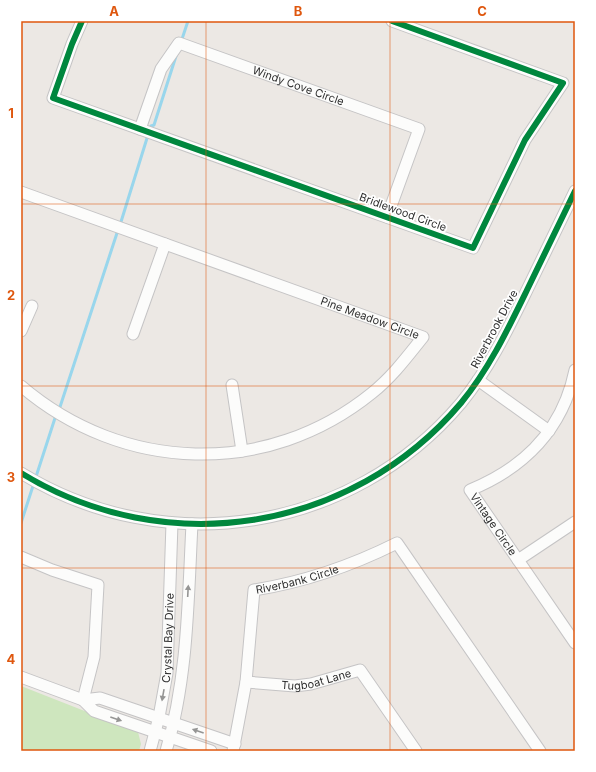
<svg xmlns="http://www.w3.org/2000/svg" width="596" height="772" font-family="Inter,sans-serif">
<style>
.green{fill:#cee6be}
.lines{fill:none;stroke-linecap:round;stroke-linejoin:round}
.stream{stroke:#99d6ec;stroke-width:3}
.minor-casing{stroke:#c5c4c5;stroke-width:13}
.minor{stroke:#fcfcfb;stroke-width:11}
.cycleway-casing{stroke:#fff;stroke-width:8}
.cycleway{stroke:#00873e;stroke-width:6}
.oneway{fill:#959594}
.grid{fill:none;stroke:#df570e;stroke-width:1;stroke-opacity:0.55}
.labels{text-anchor:middle;stroke-width:3.5;stroke-linejoin:round;paint-order:stroke}
.street-label{font-size:11px;fill:#2e2e2e;stroke:#fff}
.neatline{fill:none;stroke:#df570e;stroke-width:1.5}
.grid-label{font-size:13px;text-anchor:middle;font-weight:bold;fill:#df570e}
</style>
<rect width="100%" height="100%" fill="#ece8e4"/>
<path class="green" d="M 21,686 L 138,732 L 141,744 L 139,751 L 21,751 Z"/>
<g class="lines">
<path class="stream" d="M 181,42 L 188,21
M 150,129 L 151,126 L 154,125 L 177,53
M 120,225 L 148,135
M 59,410 L 118,230
M 21,523 L 56,415"/>
<defs>
<g id="minor">
<path d="M 82,21 L 72,44 L 53,98 L 473,248 L 525,140 L 563,83 L 392,21"/>
<path id="s1" d="M 140,129 L 161,69 L 179,43 L 419,129 L 387,217"/>
<path id="s2" d="M 21,192 L 423,337 C 407,357 392,377 372,393 C 267,478 123,473 21,386"/>
<path d="M 21,331 L 32,306"/>
<path d="M 133,334 L 165,244"/>
<path id="s3" d="M 575,370 C 563,429 524,468 470,490 L 575,643"/>
<path d="M 478,380 L 549,431"/>
<path d="M 232,385 L 242,451"/>
<path d="M 21,473 C 165,561 351,533 461,403 C 489,369 508,329 527,290 C 543,257 559,224 575,191"/>
<path d="M 21,557 L 52,570 L 98,585 L 94,657 L 83,700"/>
<path d="M 518,560 L 575,522"/>
<path d="M 21,677 L 83,700 L 94,711 L 211,751"/>
<path id="s4" d="M 246,682 L 295,686 L 311,684 L 360,670 L 416,751"/>
<path d="M 83,700 L 100,698 L 235,744"/>
<path id="s5" d="M 150,751 L 159,717 L 167,673 L 172,523"/>
<path d="M 166,751 C 188,678 188,600 192,524"/>
<path id="s6" d="M 233,751 L 246,682 L 254,590 C 305,582 351,566 397,543 L 540,751"/>
</g>
</defs>
<use href="#minor" class="minor-casing"/>
<use href="#minor" class="minor"/>
<defs>
<path id="cycleway" d="M 82,21 L 72,44 L 53,98 L 473,248 L 525,140 L 563,83 L 392,21
M 21,473 C 165,561 351,533 461,403 C 489,369 508,329 527,290 C 543,257 559,224 575,191"/>
</defs>
<use href="#cycleway" class="cycleway-casing"/>
<use href="#cycleway" class="cycleway"/>
</g>
<defs><path id="oneway-solid" d="M-6-.8H1V-3.2L6.5 0L1 3.2V.8H-6Z"/></defs>
<g class="oneway">
<use href="#oneway-solid" transform="translate(188 591) rotate(-87)"/>
<use href="#oneway-solid" transform="translate(163 695) rotate(100)"/>
<use href="#oneway-solid" transform="translate(116 719) rotate(19)"/>
<use href="#oneway-solid" transform="translate(198 731) rotate(-161)"/>
</g>
<path class="grid" d="M 206,21 L 206,751M 390,21 L 390,751M 21,204 L 575,204M 21,386 L 575,386M 21,568 L 575,568"/>
<g class="labels">
<g class="street-label">
<text dy="4" stroke="none"><textPath href="#s1" startOffset="222">Windy Cove Circle</textPath></text>
<text transform="translate(403 212) rotate(20)" y="4">Bridlewood Circle</text>
<text dy="4" stroke="none"><textPath href="#s2" startOffset="371">Pine Meadow Circle</textPath></text>
<text transform="translate(494 329) rotate(-62)" y="4">Riverbrook Drive</text>
<text dy="4" stroke="none"><textPath href="#s3" startOffset="208">Vintage Circle</textPath></text>
<text dy="4" stroke="none"><textPath href="#s6" startOffset="207">Riverbank Circle</textPath></text>
<text dy="4" stroke="none"><textPath href="#s5" startOffset="115">Crystal Bay Drive</textPath></text>
<text dy="4" stroke="none"><textPath href="#s4" startOffset="71">Tugboat Lane</textPath></text>
</g>
</g>
<rect width="596" height="772" fill="none" stroke="#ffffff" stroke-width="44"/>
<rect x="22" y="22" width="552" height="728" class="neatline"/>
<g class="grid-label">
<text x="114" y="16">A</text>
<text x="298" y="16">B</text>
<text x="482" y="16">C</text>
<text x="11" y="118">1</text>
<text x="11" y="300">2</text>
<text x="11" y="482">3</text>
<text x="11" y="664">4</text>
</g>
</svg>
